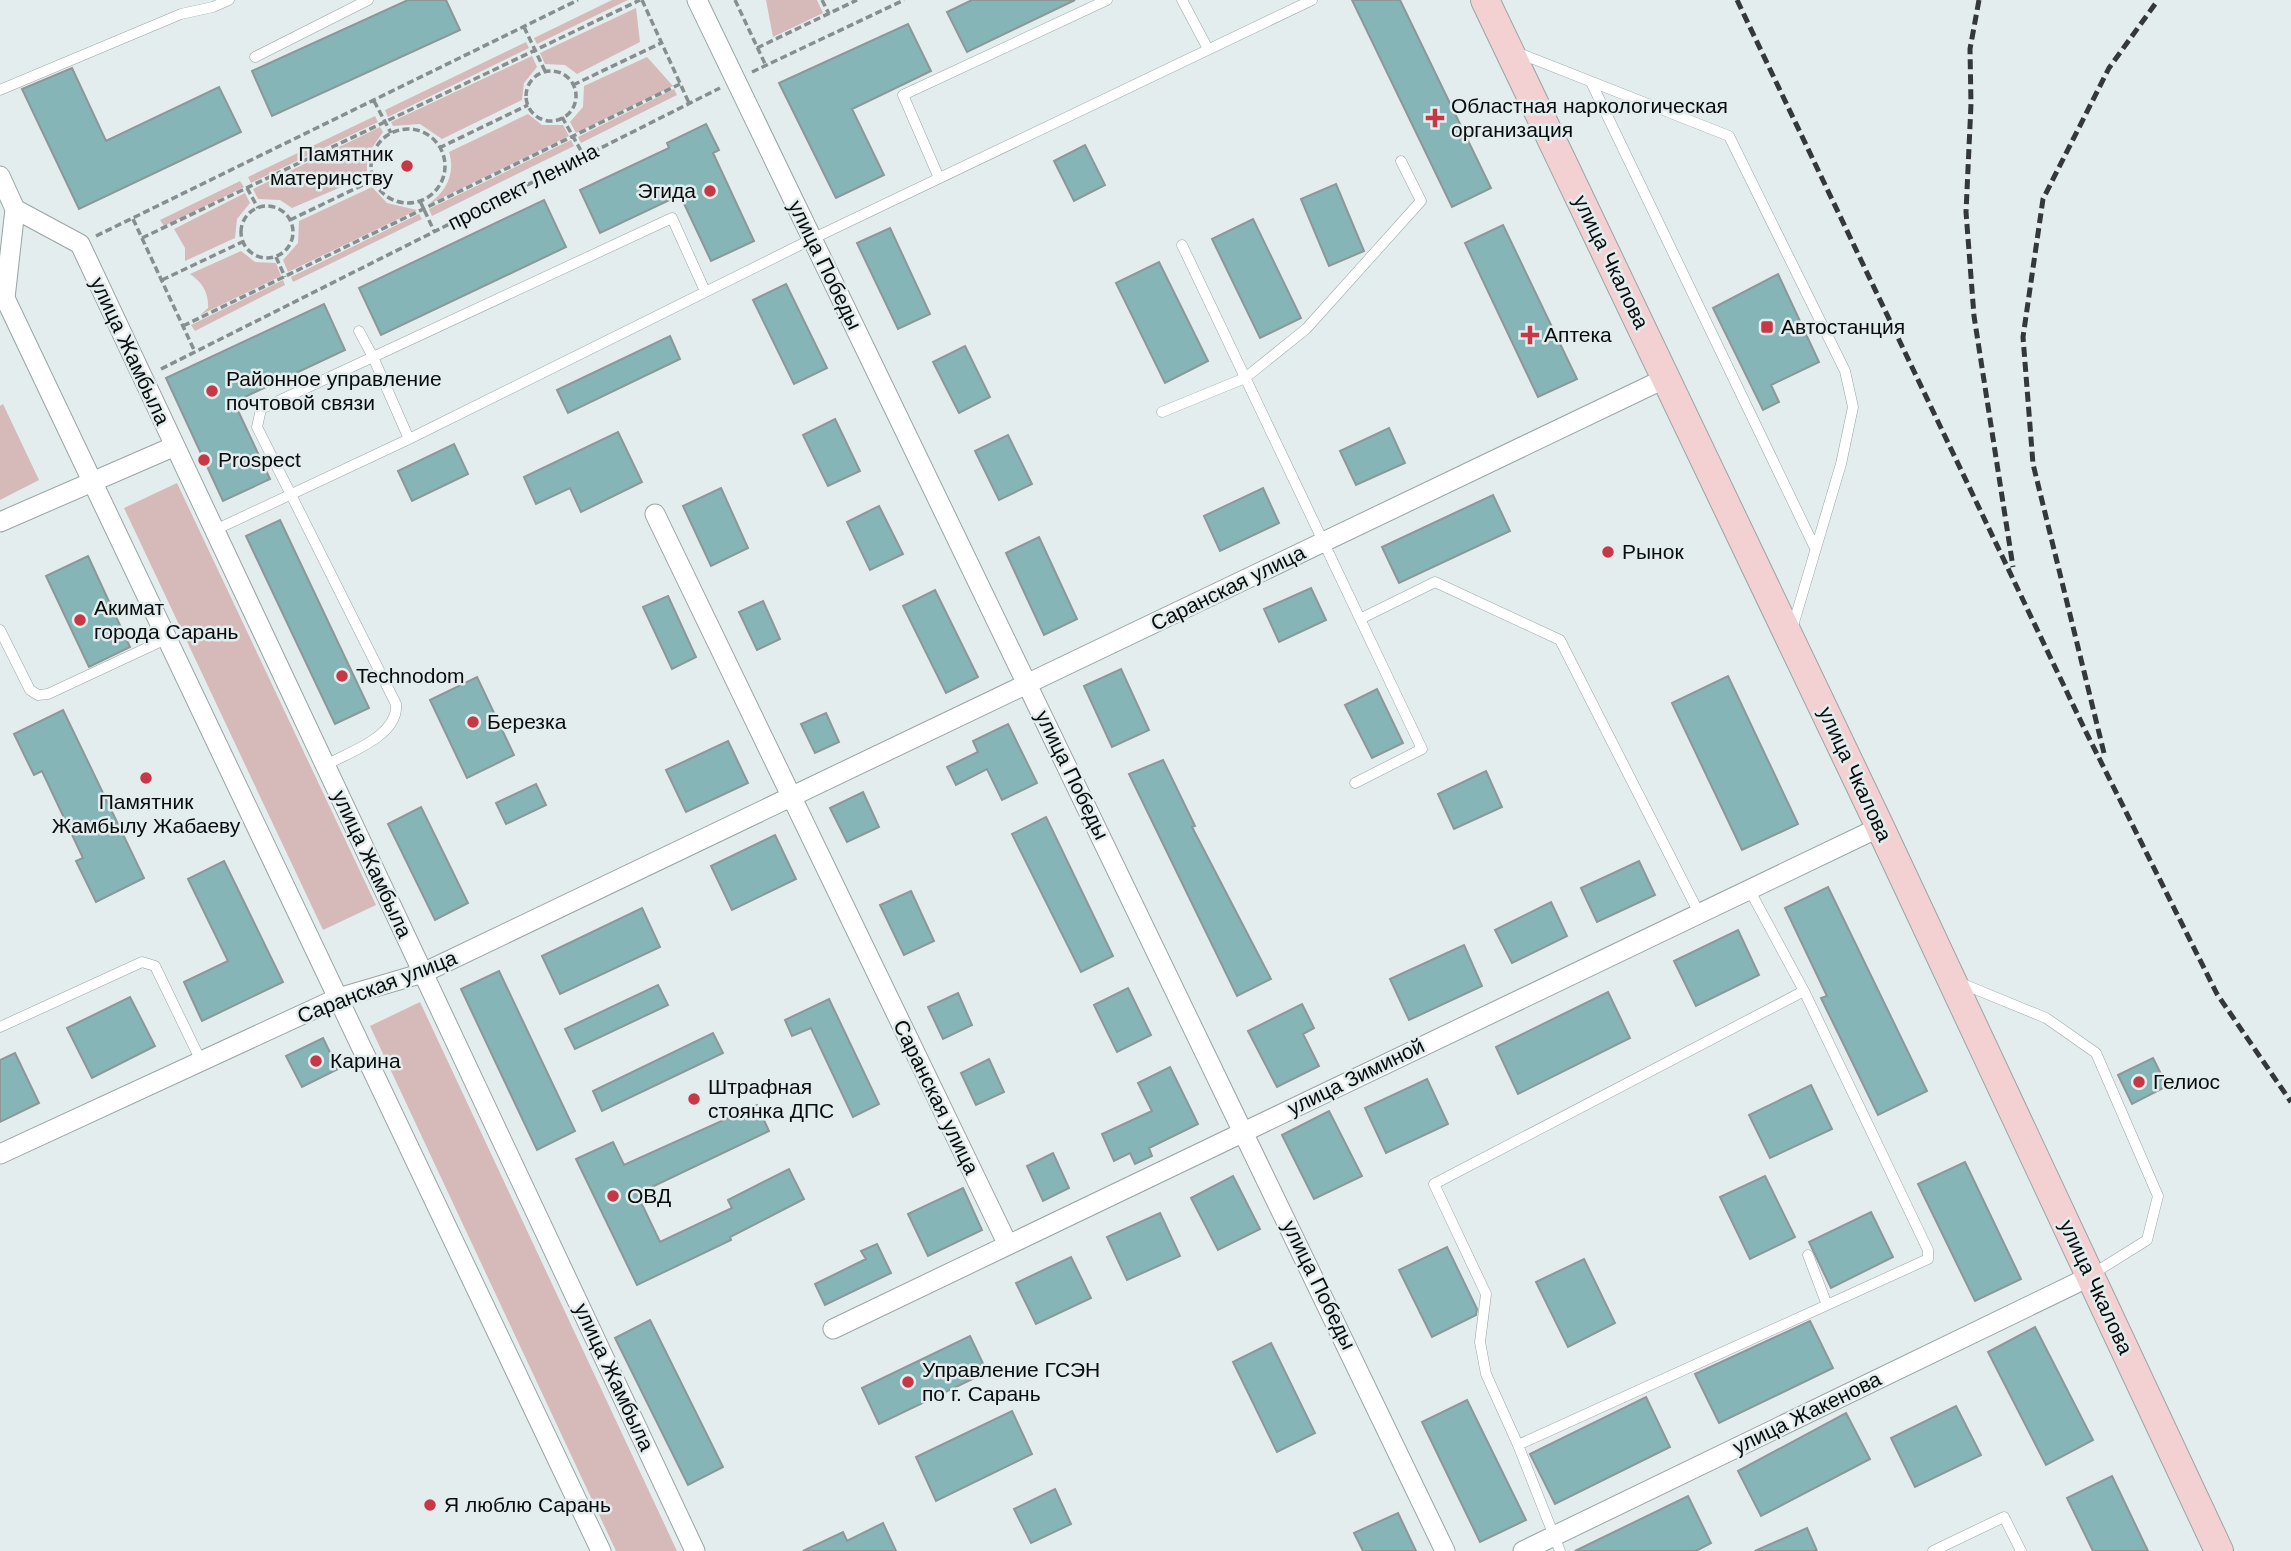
<svg xmlns="http://www.w3.org/2000/svg" width="2291" height="1551" font-family="Arial,sans-serif">
<style>
.green{fill:#d6bab9}
.building{fill:#85b5b7;stroke:#8d9798;stroke-width:2}
.lines{fill:none;stroke-linecap:round;stroke-linejoin:round}
.lane-casing{stroke:#9aa4a4;stroke-width:11}
.street-casing{stroke:#9aa4a4;stroke-width:21}
.secondary-casing{stroke:#9aa4a4;stroke-width:30}
.path{stroke:#878e8f;stroke-width:3.5;stroke-dasharray:7 3.5;stroke-linecap:butt}
.lane{stroke:#fff;stroke-width:10}
.street{stroke:#fff;stroke-width:19}
.secondary{stroke:#f3d1d2;stroke-width:28}
.rail{stroke:#343839;stroke-width:5;stroke-dasharray:10 5;stroke-linecap:butt}
.poi-dot{fill:#c73745;stroke:#e3edee;stroke-width:2.5}
.labels{text-anchor:middle;stroke-width:5;stroke-linejoin:round;paint-order:stroke}
.poi-label{font-size:21px;fill:#090c0d;stroke:#e3edee;text-anchor:start}
.street-label{font-size:21px;fill:#090c0d;stroke:#e3edee}
</style>
<rect width="100%" height="100%" fill="#e3edee"/>
<path class="green" d="M 612,0 L 628,0 L 537,44 L 534,38 Z
M 766,0 L 817,0 L 823,13 L 773,37 Z
M 636,8 L 640,42 L 577,74 L 565,65 L 545,64 L 540,53 Z
M 526,42 L 529,48 L 388,117 L 385,110 Z
M 532,56 L 537,67 L 524,83 L 522,100 L 442,139 L 420,124 L 393,126 L 391,122 Z
M 647,57 L 673,86 L 576,133 L 570,122 L 583,107 L 584,86 Z
M 674,89 L 677,95 L 581,143 L 578,137 Z
M 528,114 L 542,125 L 563,125 L 569,136 L 427,205 C 445,193 456,175 449,152 Z
M 375,116 L 378,122 L 251,183 L 248,177 Z
M 380,127 L 383,132 L 367,155 L 367,176 L 292,208 L 280,200 L 258,199 L 253,189 Z
M 571,140 L 574,146 L 432,216 L 429,209 Z
M 240,181 L 244,187 L 164,226 L 160,220 Z
M 372,187 L 387,203 L 417,210 L 288,272 L 283,260 L 298,243 L 299,221 Z
M 245,193 L 250,203 L 237,219 L 235,238 L 185,261 L 185,248 L 174,229 Z
M 419,214 L 422,219 L 293,282 L 291,277 Z
M 241,251 L 255,262 L 276,263 L 281,276 L 200,315 L 208,308 C 209,293 202,282 190,274 Z
M 283,280 L 285,285 L 195,331 L 191,325 Z
M 3,404 L 39,480 L 0,500 L 0,406 Z
M 177,483 L 376,905 L 323,930 L 124,508 Z
M 420,1002 L 677,1551 L 616,1551 L 370,1026 Z"/>
<path class="building" d="M 408,0 L 446,0 L 460,30 L 272,116 L 252,71 Z
M 972,0 L 1075,0 L 967,52 L 947,12 Z
M 1352,0 L 1400,0 L 1491,188 L 1452,207 Z
M 908,24 L 931,71 L 852,109 L 884,175 L 836,198 L 779,83 Z
M 72,68 L 106,141 L 219,87 L 241,132 L 79,209 L 22,89 Z
M 706,124 L 719,150 L 713,153 L 754,241 L 711,261 L 680,195 L 600,233 L 580,190 L 669,148 L 667,143 Z
M 1085,145 L 1105,185 L 1074,201 L 1054,161 Z
M 1336,184 L 1364,251 L 1329,266 L 1301,199 Z
M 544,200 L 566,247 L 381,335 L 359,288 Z
M 1253,219 L 1301,318 L 1260,338 L 1212,239 Z
M 1503,225 L 1577,379 L 1538,397 L 1465,243 Z
M 890,228 L 930,314 L 898,329 L 857,243 Z
M 1159,262 L 1208,361 L 1165,383 L 1116,283 Z
M 1778,274 L 1819,362 L 1771,385 L 1779,402 L 1763,410 L 1713,308 Z
M 786,284 L 827,368 L 794,384 L 753,300 Z
M 324,304 L 345,350 L 234,402 L 270,479 L 223,501 L 166,378 Z
M 670,336 L 680,359 L 568,413 L 557,390 Z
M 965,346 L 990,397 L 959,413 L 933,362 Z
M 835,419 L 860,471 L 828,486 L 803,435 Z
M 1389,428 L 1405,463 L 1356,485 L 1340,451 Z
M 618,432 L 642,482 L 581,512 L 570,488 L 536,504 L 524,477 Z
M 1008,435 L 1032,484 L 999,500 L 975,451 Z
M 454,444 L 468,474 L 412,501 L 398,471 Z
M 721,488 L 748,548 L 711,566 L 683,506 Z
M 1263,488 L 1279,523 L 1220,551 L 1204,516 Z
M 1493,495 L 1510,531 L 1399,583 L 1382,547 Z
M 879,506 L 903,554 L 870,570 L 847,522 Z
M 280,520 L 369,708 L 335,724 L 246,536 Z
M 1039,537 L 1077,619 L 1044,635 L 1006,553 Z
M 88,556 L 130,647 L 89,667 L 46,576 Z
M 1311,588 L 1326,620 L 1279,642 L 1264,609 Z
M 935,590 L 978,677 L 946,693 L 903,606 Z
M 668,596 L 696,657 L 672,669 L 643,607 Z
M 763,601 L 780,639 L 757,650 L 739,612 Z
M 1121,669 L 1149,730 L 1112,747 L 1084,686 Z
M 1728,676 L 1798,824 L 1742,850 L 1672,703 Z
M 477,677 L 514,755 L 467,778 L 430,700 Z
M 1377,689 L 1403,743 L 1372,758 L 1345,705 Z
M 63,710 L 144,878 L 96,902 L 76,861 L 83,858 L 42,771 L 34,775 L 14,734 Z
M 826,713 L 839,742 L 815,753 L 801,724 Z
M 1008,724 L 1037,783 L 1002,800 L 987,769 L 956,785 L 947,767 L 978,752 L 973,741 Z
M 728,741 L 748,783 L 686,812 L 666,770 Z
M 1163,760 L 1195,826 L 1192,827 L 1271,979 L 1237,996 L 1129,774 Z
M 1486,771 L 1502,807 L 1454,829 L 1438,794 Z
M 536,784 L 546,805 L 506,824 L 496,803 Z
M 863,792 L 879,827 L 847,842 L 830,808 Z
M 421,807 L 468,903 L 435,920 L 388,824 Z
M 1046,817 L 1113,956 L 1081,972 L 1012,834 Z
M 775,835 L 796,879 L 732,910 L 711,866 Z
M 224,861 L 283,982 L 202,1021 L 184,982 L 228,961 L 188,879 Z
M 1639,861 L 1655,895 L 1597,922 L 1581,888 Z
M 1828,887 L 1927,1091 L 1878,1115 L 1821,998 L 1827,996 L 1785,908 Z
M 911,891 L 934,941 L 904,955 L 880,905 Z
M 1551,902 L 1567,936 L 1512,963 L 1495,930 Z
M 642,908 L 660,947 L 560,994 L 542,956 Z
M 1738,930 L 1759,975 L 1696,1006 L 1674,961 Z
M 1464,945 L 1482,986 L 1409,1020 L 1390,979 Z
M 499,971 L 575,1131 L 537,1150 L 461,989 Z
M 658,985 L 668,1005 L 575,1049 L 565,1029 Z
M 1128,988 L 1151,1035 L 1117,1052 L 1094,1005 Z
M 1608,992 L 1630,1038 L 1518,1094 L 1496,1047 Z
M 958,993 L 972,1025 L 943,1039 L 928,1007 Z
M 130,997 L 155,1046 L 92,1078 L 67,1028 Z
M 829,999 L 879,1104 L 853,1117 L 811,1028 L 792,1036 L 785,1020 Z
M 1302,1004 L 1314,1028 L 1303,1034 L 1319,1066 L 1277,1087 L 1248,1031 Z
M 713,1033 L 723,1053 L 602,1111 L 593,1091 Z
M 323,1038 L 338,1069 L 302,1087 L 286,1056 Z
M 15,1053 L 39,1103 L 0,1122 L 0,1060 Z
M 2153,1058 L 2167,1086 L 2132,1104 L 2118,1075 Z
M 989,1059 L 1004,1092 L 976,1105 L 961,1073 Z
M 1170,1067 L 1198,1124 L 1149,1148 L 1152,1156 L 1135,1164 L 1130,1153 L 1114,1161 L 1102,1134 L 1152,1111 L 1138,1083 Z
M 1427,1079 L 1448,1124 L 1386,1153 L 1365,1108 Z
M 1811,1085 L 1832,1129 L 1770,1158 L 1749,1115 Z
M 757,1105 L 769,1131 L 637,1194 L 660,1242 L 732,1208 L 728,1200 L 789,1169 L 804,1199 L 730,1237 L 731,1240 L 637,1285 L 576,1159 L 613,1142 L 624,1165 Z
M 1329,1111 L 1362,1176 L 1314,1199 L 1282,1135 Z
M 1053,1153 L 1069,1188 L 1043,1201 L 1027,1166 Z
M 1965,1162 L 2021,1279 L 1975,1301 L 1918,1184 Z
M 1233,1176 L 1260,1229 L 1218,1250 L 1191,1198 Z
M 1765,1176 L 1795,1237 L 1750,1259 L 1720,1197 Z
M 963,1188 L 982,1230 L 928,1256 L 908,1214 Z
M 1871,1212 L 1893,1257 L 1831,1288 L 1809,1242 Z
M 1160,1213 L 1180,1256 L 1127,1280 L 1107,1237 Z
M 877,1244 L 891,1273 L 825,1305 L 815,1284 L 866,1259 L 861,1251 Z
M 1447,1247 L 1477,1309 L 1476,1315 L 1432,1337 L 1399,1270 Z
M 1071,1257 L 1091,1298 L 1036,1324 L 1016,1283 Z
M 1584,1259 L 1615,1323 L 1568,1347 L 1536,1282 Z
M 650,1320 L 723,1467 L 688,1485 L 615,1338 Z
M 1810,1321 L 1833,1368 L 1719,1423 L 1695,1374 Z
M 2035,1327 L 2093,1440 L 2046,1465 L 1988,1352 Z
M 970,1336 L 987,1372 L 879,1424 L 862,1388 Z
M 1271,1343 L 1315,1433 L 1277,1452 L 1233,1362 Z
M 1646,1397 L 1670,1447 L 1555,1504 L 1530,1454 Z
M 1467,1400 L 1526,1520 L 1480,1542 L 1422,1422 Z
M 1956,1406 L 1981,1455 L 1915,1487 L 1891,1438 Z
M 1012,1411 L 1032,1454 L 936,1501 L 916,1457 Z
M 1846,1413 L 1870,1459 L 1761,1516 L 1738,1471 Z
M 2112,1476 L 2148,1551 L 2093,1551 L 2067,1498 Z
M 1055,1489 L 1071,1524 L 1031,1543 L 1014,1509 Z
M 1688,1496 L 1711,1543 L 1696,1551 L 1575,1551 Z
M 1398,1513 L 1416,1551 L 1363,1551 L 1354,1533 Z
M 883,1523 L 896,1551 L 803,1551 L 843,1532 L 847,1541 Z
M 1807,1528 L 1817,1551 L 1755,1551 Z"/>
<g class="lines">
<defs>
<path id="lane" d="M 1182,0 L 1208,49
M 1516,52 L 1729,136 L 1845,371 L 1853,407 L 1841,464 L 1792,629
M 255,57 L 368,0
M 1591,82 L 1814,546
M 0,90 L 181,14 L 213,7 L 229,0
M 939,178 L 903,95 L 1107,0
M 1182,245 L 1422,749 L 1355,783
M 1162,412 L 1245,378 L 1306,329 L 1421,201 L 1401,161
M 409,439 L 373,357 L 672,218 L 705,291
M 215,530 L 409,439 L 812,239 L 1312,0
M 1360,619 L 1435,582 L 1560,640 L 1699,913
M 0,630 L 30,690 L 38,695 L 48,694 L 166,639
M 326,765 C 349,752 399,736 396,704 L 257,427 L 261,409 L 373,357 L 359,331
M 1749,889 L 1804,991 L 1928,1250 L 1928,1259 L 1827,1305
M 1958,982 L 2046,1018 L 2096,1053 L 2158,1196 L 2147,1240 L 2091,1275
M 0,1027 L 142,962 L 155,966 L 201,1061
M 1518,1445 L 1827,1305 L 1808,1255
M 1560,1551 L 1518,1445 L 1486,1374 L 1480,1342 L 1486,1294 L 1434,1184 L 1804,991
M 1933,1551 L 2004,1517 L 2021,1551"/>
<path id="street" d="M 697,0 L 1445,1551
M 0,176 L 15,209 L 5,298 L 601,1551
M 15,209 L 80,244 L 695,1551
M 655,514 L 1008,1245
M 0,522 L 175,446
M 0,1154 L 338,998 L 423,973 L 1666,378
M 833,1329 L 1880,827
M 1523,1551 L 2091,1276"/>
<path id="secondary" d="M 1485,0 L 1880,827 L 2219,1551"/>
</defs>
<use href="#lane" class="lane-casing"/>
<use href="#street" class="street-casing"/>
<use href="#secondary" class="secondary-casing"/>
<path class="path" d="M 642,0 L 689,103
M 735,0 L 766,66
M 822,0 L 829,14
M 524,27 L 545,71
M 757,48 L 857,0
M526 96a25 25 0 1 1 50 0a25 25 0 1 1-50 0Z
M 752,72 L 904,0
M 573,85 L 661,43
M 374,101 L 391,133
M 562,117 L 584,156
M371 166a37 37 0 1 1 74 0a37 37 0 1 1-74 0Z
M 439,148 L 528,105
M 247,188 L 258,208
M 420,201 L 434,231
M241 232a26 26 0 1 1 52 0a26 26 0 1 1-52 0Z
M 133,219 L 195,352
M 290,220 L 373,180
M 96,236 L 578,0
M 142,238 L 640,0
M 276,257 L 285,277
M 162,280 L 242,242
M 183,326 L 680,84
M 161,369 L 720,88"/>
<use href="#lane" class="lane"/>
<use href="#street" class="street"/>
<use href="#secondary" class="secondary"/>
<path class="rail" d="M 1737,0 L 2085,730 L 2217,994 L 2291,1102
M 1979,0 L 1970,49 L 1971,104 L 1966,212 L 1974,316 L 2013,567
M 2104,753 L 2033,464 L 2023,337 L 2043,199 L 2109,68 L 2158,0"/>
</g>
<g class="poi-dot">
<path d="M1431.5 107.5h7v7h7v7h-7v7h-7v-7h-7v-7h7z"/>
<circle cx="407" cy="166" r="7"/>
<circle cx="710" cy="191" r="7"/>
<rect x="1760" y="320" width="14" height="14" rx="3.5"/>
<path d="M1526.5 324.5h7v7h7v7h-7v7h-7v-7h-7v-7h7z"/>
<circle cx="212" cy="391" r="7"/>
<circle cx="204" cy="460" r="7"/>
<circle cx="1608" cy="552" r="7"/>
<circle cx="80" cy="620" r="7"/>
<circle cx="342" cy="676" r="7"/>
<circle cx="473" cy="722" r="7"/>
<circle cx="146" cy="778" r="7"/>
<circle cx="316" cy="1061" r="7"/>
<circle cx="2139" cy="1082" r="7"/>
<circle cx="694" cy="1099" r="7"/>
<circle cx="613" cy="1196" r="7"/>
<circle cx="908" cy="1382" r="7"/>
<circle cx="430" cy="1505" r="7"/>
</g>
<g class="labels">
<g class="poi-label">
<text x="1451" y="113">Областная наркологическая<tspan x="1451" dy="24">организация</tspan></text>
<text x="393" y="161" text-anchor="end">Памятник<tspan x="393" dy="24">материнству</tspan></text>
<text x="696" y="198" text-anchor="end">Эгида</text>
<text x="1781" y="334">Автостанция</text>
<text x="1544" y="342">Аптека</text>
<text x="226" y="386">Районное управление<tspan x="226" dy="24">почтовой связи</tspan></text>
<text x="218" y="467">Prospect</text>
<text x="1622" y="559">Рынок</text>
<text x="94" y="615">Акимат<tspan x="94" dy="24">города Сарань</tspan></text>
<text x="356" y="683">Technodom</text>
<text x="487" y="729">Березка</text>
<text x="146" y="809" text-anchor="middle">Памятник<tspan x="146" dy="24">Жамбылу Жабаеву</tspan></text>
<text x="330" y="1068">Карина</text>
<text x="2153" y="1089">Гелиос</text>
<text x="708" y="1094">Штрафная<tspan x="708" dy="24">стоянка ДПС</tspan></text>
<text x="627" y="1203">ОВД</text>
<text x="922" y="1377">Управление ГСЭН<tspan x="922" dy="24">по г. Сарань</tspan></text>
<text x="444" y="1512">Я люблю Сарань</text>
</g>
<g class="street-label">
<text transform="translate(523 187) rotate(-27)" y="7">проспект Ленина</text>
<text transform="translate(1611 262) rotate(64)" y="7">улица Чкалова</text>
<text transform="translate(825 265) rotate(64)" y="7">улица Победы</text>
<text transform="translate(130 351) rotate(65)" y="7">улица Жамбыла</text>
<text transform="translate(1228 588) rotate(-26)" y="7">Саранская улица</text>
<text transform="translate(1855 774) rotate(65)" y="7">улица Чкалова</text>
<text transform="translate(1072 775) rotate(64)" y="7">улица Победы</text>
<text transform="translate(372 864) rotate(65)" y="7">улица Жамбыла</text>
<text transform="translate(377 987) rotate(-21)" y="7">Саранская улица</text>
<text transform="translate(1356 1077) rotate(-26)" y="7">улица Зиминой</text>
<text transform="translate(936 1097) rotate(64)" y="7">Саранская улица</text>
<text transform="translate(1319 1285) rotate(64)" y="7">улица Победы</text>
<text transform="translate(2096 1287) rotate(65)" y="7">улица Чкалова</text>
<text transform="translate(614 1377) rotate(65)" y="7">улица Жамбыла</text>
<text transform="translate(1807 1413) rotate(-26)" y="7">улица Жакенова</text>
</g>
</g>
</svg>
